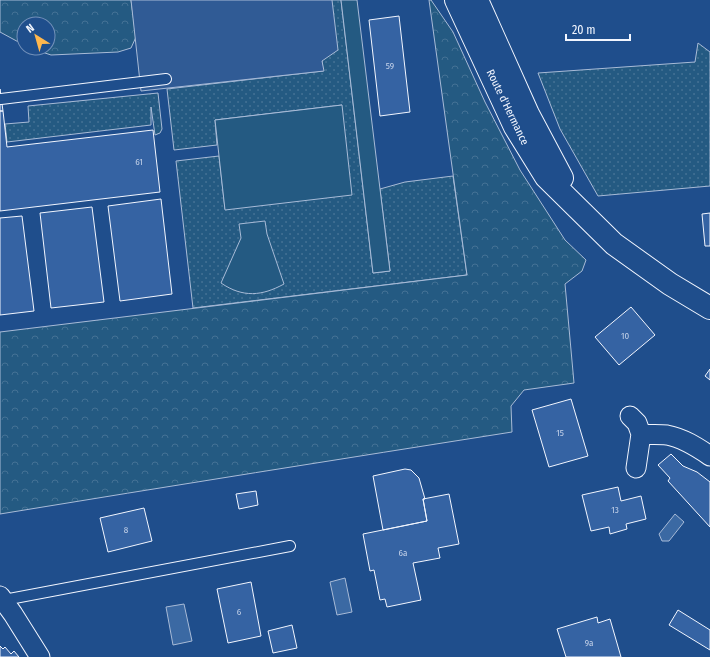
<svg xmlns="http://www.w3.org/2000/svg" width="710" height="657" font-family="'Fira Sans Condensed',sans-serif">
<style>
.grass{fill:url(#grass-dots);stroke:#a8bbd7}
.forest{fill:url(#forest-crowns);stroke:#a8bbd7}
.pitch{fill:#245a82;stroke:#a8bbd7}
.parking{fill:#305b95;stroke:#a8bbd7}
.water{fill:#3b69a3;stroke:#a8bbd7}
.building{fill:#3563a3;stroke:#f2f6ff}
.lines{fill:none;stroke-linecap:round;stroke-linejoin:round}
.service-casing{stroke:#f2f6ff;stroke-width:12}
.minor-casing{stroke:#f2f6ff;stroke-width:21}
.secondary-casing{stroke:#f2f6ff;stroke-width:24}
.service{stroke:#1f4e8c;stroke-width:10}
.minor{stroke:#1f4e8c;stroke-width:19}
.secondary{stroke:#1f4e8c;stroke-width:22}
.labels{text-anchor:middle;stroke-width:3;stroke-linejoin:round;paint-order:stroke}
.number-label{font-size:9px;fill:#c3d1e8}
.street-label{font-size:11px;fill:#f2f6ff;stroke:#1f4e8c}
</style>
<defs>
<pattern id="grass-dots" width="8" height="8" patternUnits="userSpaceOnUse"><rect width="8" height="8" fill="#245a82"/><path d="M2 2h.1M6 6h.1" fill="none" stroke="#447295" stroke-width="1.8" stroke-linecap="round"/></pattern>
<pattern id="forest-crowns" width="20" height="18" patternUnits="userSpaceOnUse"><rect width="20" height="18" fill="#245a82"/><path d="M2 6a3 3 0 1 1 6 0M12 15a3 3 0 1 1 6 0" fill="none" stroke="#447295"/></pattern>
</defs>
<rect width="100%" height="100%" fill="#1f4e8c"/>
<path class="grass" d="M 331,0 L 341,0 L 373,273 L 390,271 L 380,189 L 405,182 L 453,176 L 467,275 L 193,308 L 176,161 L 219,156 L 225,209 L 342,105 L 215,120 L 217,145 L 174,150 L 167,89 L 323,71 L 322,61 Z
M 698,43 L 710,52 L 710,186 L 598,196 L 560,129 L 538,73 L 695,62 Z
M 158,93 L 162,129 L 160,133 L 155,135 L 151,107 L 151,125 L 7,142 L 5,124 L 29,122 L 28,106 Z"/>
<path class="forest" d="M 0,0 L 131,0 L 136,37 L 131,48 L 118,52 L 51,55 L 30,48 L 48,48 L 48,24 L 24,24 L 24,45 L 0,32 Z
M 429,0 L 431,0 L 453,32 L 485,102 L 520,170 L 565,240 L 586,260 L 582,271 L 565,284 L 574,383 L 524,390 L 511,406 L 512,432 C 341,459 170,486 0,514 L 0,332 L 467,275 Z"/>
<path class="pitch" d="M 341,0 L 357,0 L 390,271 L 373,273 Z
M 342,105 L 352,195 L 225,210 L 215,120 Z
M 265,221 L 267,234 L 284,284 C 262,296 243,298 221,283 L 241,238 L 239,224 Z"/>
<path class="parking" d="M 131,0 L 332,0 L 338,50 L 322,61 L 324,71 L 141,91 Z"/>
<path class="water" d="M 675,514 L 684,522 L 669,541 L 662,541 L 659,534 Z
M 345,578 L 352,612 L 337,615 L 330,582 Z
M 184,604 L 192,641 L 173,645 L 166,607 Z"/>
<path class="building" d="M 399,16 L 410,112 L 380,116 L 369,20 Z
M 0,89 L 3,111 L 0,111 Z
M 0,111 L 3,111 L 7,147 L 153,130 L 160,192 L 0,211 Z
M 161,199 L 172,294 L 120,301 L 108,206 Z
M 92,207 L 104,302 L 51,308 L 40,213 Z
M 710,213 L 710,246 L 705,246 L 702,214 Z
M 22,216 L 34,311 L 0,315 L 0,218 Z
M 631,307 L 655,335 L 619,365 L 595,337 Z
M 710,369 L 710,380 L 705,376 Z
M 571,399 L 588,456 L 549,467 L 532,410 Z
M 671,454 L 683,466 L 697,472 L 710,482 L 710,527 L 668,481 L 670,478 L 658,465 Z
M 405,469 L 411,470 L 419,478 L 425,499 L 423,499 L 427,521 L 383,530 L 373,476 Z
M 618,487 L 621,501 L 641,496 L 646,519 L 626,524 L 627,529 L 610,534 L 609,527 L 591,531 L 582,495 Z
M 256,491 L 258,505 L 239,509 L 236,494 Z
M 449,494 L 459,544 L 438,548 L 440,558 L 413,563 L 421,600 L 387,607 L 385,599 L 380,600 L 374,570 L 370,571 L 363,534 L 427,521 L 423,499 Z
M 144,508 L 152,541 L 108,552 L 100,518 Z
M 251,582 L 261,636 L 228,643 L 217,589 Z
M 678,610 L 710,630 L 710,650 L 669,625 Z
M 597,617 L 598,623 L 610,619 L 621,657 L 566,657 L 557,629 Z
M 292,625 L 297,648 L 273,653 L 268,631 Z
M 0,646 L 3,649 L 5,647 L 11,654 L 14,651 L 19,657 L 0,657 Z"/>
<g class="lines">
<defs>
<path id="service" d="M 1,99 L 166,79
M 4,600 L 290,546"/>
<path id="minor" d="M 630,416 L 637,423 L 641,434
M 636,468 L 641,434 C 650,435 659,434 667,435 C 683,438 697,447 710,456
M 0,596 L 13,614 L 40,657"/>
<path id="secondary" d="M 456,0 L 515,127 L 546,177 L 614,244 L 670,284 L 710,308
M 477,0 L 528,114 L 562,178"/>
</defs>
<use href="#service" class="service-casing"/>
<use href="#minor" class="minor-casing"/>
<use href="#secondary" class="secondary-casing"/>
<use href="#service" class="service"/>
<use href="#minor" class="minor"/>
<use href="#secondary" class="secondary"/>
</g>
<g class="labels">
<g class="number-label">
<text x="390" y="69">59</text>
<text x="139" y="165">61</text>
<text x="625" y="339">10</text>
<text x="560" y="436">15</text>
<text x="615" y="513">13</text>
<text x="126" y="533">8</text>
<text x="403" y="556">6a</text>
<text x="239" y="615">6</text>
<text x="589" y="646">9a</text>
</g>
<g class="street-label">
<text transform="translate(508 107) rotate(64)" y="4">Route d'Hermance</text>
</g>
</g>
<g transform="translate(36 36) rotate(323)"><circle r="19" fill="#1f4e8c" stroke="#7391ba"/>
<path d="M0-3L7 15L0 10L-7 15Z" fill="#ffb74d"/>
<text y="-6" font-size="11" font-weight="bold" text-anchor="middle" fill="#f2f6ff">N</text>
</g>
<path d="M566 34v6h64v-6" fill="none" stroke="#f2f6ff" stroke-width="2"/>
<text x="572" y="34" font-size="12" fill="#f2f6ff" stroke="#1f4e8c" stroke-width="3" paint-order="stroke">20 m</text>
</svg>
